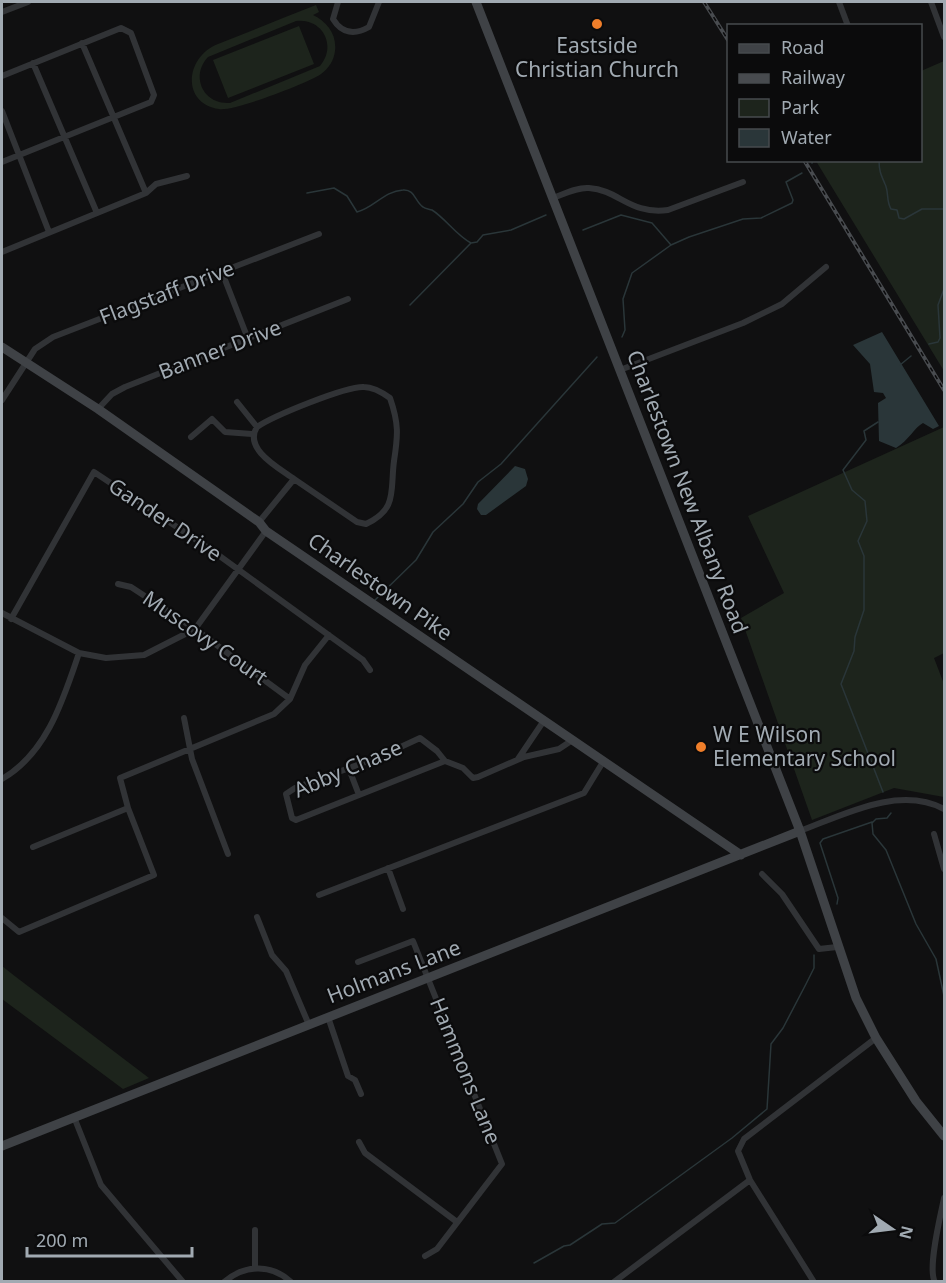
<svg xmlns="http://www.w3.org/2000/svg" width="946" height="1283" font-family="'Noto Sans',sans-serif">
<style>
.green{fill:#1d241c;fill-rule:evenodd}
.water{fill:#2a3639}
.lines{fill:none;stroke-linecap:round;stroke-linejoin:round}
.stream{stroke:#2a3639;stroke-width:1.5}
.street{stroke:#313336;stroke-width:6}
.secondary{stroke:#3f4246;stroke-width:9}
.rail-casing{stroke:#484b4f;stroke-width:4}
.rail{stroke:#0b0b0c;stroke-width:1.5;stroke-dasharray:4.5;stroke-linecap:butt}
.poi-dot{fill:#ef7e2a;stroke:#0b0b0c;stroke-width:2}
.labels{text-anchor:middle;stroke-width:4.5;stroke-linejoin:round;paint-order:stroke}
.poi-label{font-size:21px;fill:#a1aab2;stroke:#0b0b0c}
.street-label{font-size:21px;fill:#a1aab2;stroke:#0b0b0c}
</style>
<rect width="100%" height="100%" fill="#101011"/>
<path class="green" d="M 316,5 L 319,12 L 313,15 C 327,22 337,34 335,51 C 334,60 329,68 321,74 C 308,83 233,112 219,109 C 180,103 186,56 218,44 C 251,31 283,18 316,5 ZM 296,21 C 323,18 337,46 320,66 L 230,103 C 203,105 190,76 208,57 Z
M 299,26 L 314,64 L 228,98 L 213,60 Z
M 944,61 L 944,371 L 816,161 L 920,160 L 921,71 Z
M 944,427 L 944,653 L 934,658 L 944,684 L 944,797 L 894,788 L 812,820 L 741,618 L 784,593 L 748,516 Z
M 2,966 L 16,977 L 149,1078 L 123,1089 L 2,999 Z"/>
<path class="water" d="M 882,332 L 939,426 L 933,429 L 923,423 C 915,427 908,441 896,448 L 879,441 L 878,403 L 886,398 L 883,393 L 874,392 L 870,364 L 853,345 Z
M 515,466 L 525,469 L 528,479 L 526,486 L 486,515 L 481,515 L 477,509 L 478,504 Z"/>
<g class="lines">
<path class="stream" d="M 879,160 C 879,171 881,175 885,184 C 889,192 886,201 891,209 L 897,210 L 899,218 L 904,219 L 922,209 L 944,209
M 812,163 L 813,160
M 307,193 L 334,188 L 347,196 L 357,212 C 374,208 384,191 403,190 C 415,189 415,202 423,207 C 425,209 429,209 432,210 C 445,218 457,236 471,243
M 583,230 L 621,215 L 652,223 L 671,245
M 410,305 L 471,243 L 477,242 L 483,235 L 511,230 L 546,215
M 622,337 L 625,330 L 623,299 L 632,273 L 671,245 L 689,237 L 743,219 L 761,218 L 792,203 L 793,200 L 786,182 L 802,173
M 929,344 L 938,342 L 940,338 L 938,305 L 944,289
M 900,365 L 911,356
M 878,422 L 864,431 L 866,440 L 843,470 L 852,490 L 865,501 L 867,521 L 858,541 L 864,556 L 864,610 L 855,637 L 854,651 L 841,684 L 883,792
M 374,601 L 416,560 L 433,532 L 463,504 L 478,482 L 501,464 L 597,357
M 891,813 L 887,818 L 876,819 L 872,823 L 873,834 L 886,850 L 916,924 L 936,959 L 944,996
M 837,904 L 838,898 L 820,843 L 823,839 L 872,822
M 534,1263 L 564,1246 L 570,1245 L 602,1224 L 615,1223 L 732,1138 L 767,1109 L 771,1044 L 783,1028 L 806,984 L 814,968 L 814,955"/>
<path class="street" d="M 338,2 L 333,19 C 342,34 355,35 369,27 L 379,2
M 839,2 L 848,26
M 931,2 L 944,37
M 2,12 L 28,2
M 82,43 L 146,193
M 33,63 L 97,213
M 2,76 L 121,28 L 131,33 L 154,95 L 151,102 L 2,162
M 2,111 L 49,232
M 553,198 C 564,194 577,187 589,188 C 619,190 630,215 668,210 L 743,182
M 2,252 L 146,193 L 156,184 L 187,176
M 222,272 L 248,339
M 620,370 L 743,323 L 782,304 L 826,267
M 2,400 L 35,349 L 53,337 L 319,234
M 237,402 L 257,427
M 98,409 L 112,394 L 125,387 L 348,299
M 191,437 L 212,419 L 225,432 L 252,434
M 259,522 L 294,479 L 357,522 L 366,524 C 398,509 390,491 394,461 C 398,435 399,424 390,398 C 383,393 373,387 364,387 C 346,386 273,416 257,427 C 243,449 279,468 294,479
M 118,584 L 131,587 L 195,629 L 290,699
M 2,613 L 79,653 L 106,658 L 144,655 L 195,629 L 266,531
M 11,619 L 94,472 L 210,549 L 363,660 L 370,670
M 184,718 L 192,759 L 228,854
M 518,759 L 543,722
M 445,761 L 437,751 L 420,738 L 379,757 L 295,788 L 286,794 L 292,818 L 296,820 L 445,761 L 463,768 L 473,778 L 478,777 L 524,757 L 559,749 L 571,741
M 349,769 L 359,795
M 2,779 C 47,753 63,700 79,653
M 800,831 C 843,815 899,785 944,809
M 934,834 L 944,869
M 33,847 L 128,808
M 388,868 L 403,909
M 762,874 L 782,894 L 819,949 L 837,947
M 319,895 L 584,793 L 603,762
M 257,917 L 272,955 L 286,971 L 309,1025
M 2,918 L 19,932 L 154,875 L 128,808 L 120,778 L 274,714 L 290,699 L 305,665 L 329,635
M 358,962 L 413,941 L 502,1164 L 437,1249 L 425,1256
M 328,1017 L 348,1076 L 355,1080 L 361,1094
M 74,1117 L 101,1185 L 183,1282
M 359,1142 L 365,1153 L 457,1222
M 255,1230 L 255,1267
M 224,1282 C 244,1265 271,1263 291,1282
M 614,1282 L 750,1180
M 814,1282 L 750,1180 L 738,1151 L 744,1139 L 876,1038
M 935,1282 C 927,1269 941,1214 944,1198"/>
<path class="secondary" d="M 476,2 L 800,831 L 856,998 L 876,1038 L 916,1101 L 944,1136
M 2,347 L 98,409 L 259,522 L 266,531 L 741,855
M 2,1146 L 800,831"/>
<defs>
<path id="rail" d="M 704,2 L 728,40
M 804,160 L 944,390"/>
</defs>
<use href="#rail" class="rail-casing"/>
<use href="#rail" class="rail"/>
</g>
<g class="poi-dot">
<circle cx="597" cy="24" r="6"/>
<circle cx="701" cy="747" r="6"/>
</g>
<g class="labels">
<g class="poi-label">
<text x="597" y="53">Eastside<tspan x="597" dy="24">Christian Church</tspan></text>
<text x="713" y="742" text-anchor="start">W E Wilson<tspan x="713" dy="24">Elementary School</tspan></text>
</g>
<g class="street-label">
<text transform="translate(167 293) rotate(-21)" y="7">Flagstaff Drive</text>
<text transform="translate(220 350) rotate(-21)" y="7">Banner Drive</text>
<text transform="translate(687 492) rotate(69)" y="7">Charlestown New Albany Road</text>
<text transform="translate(165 520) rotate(34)" y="7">Gander Drive</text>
<text transform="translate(380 587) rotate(35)" y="7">Charlestown Pike</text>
<text transform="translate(205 638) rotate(35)" y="7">Muscovy Court</text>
<text transform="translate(348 769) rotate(-23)" y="7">Abby Chase</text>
<text transform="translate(394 972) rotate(-21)" y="7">Holmans Lane</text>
<text transform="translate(465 1071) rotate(68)" y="7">Hammons Lane</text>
</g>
</g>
<rect width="946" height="1283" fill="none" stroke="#a1aab2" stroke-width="6"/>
<rect x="727" y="24" width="195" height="138" fill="#0b0b0c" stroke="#474b4e" stroke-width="1.5"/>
<rect x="739" y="44" width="30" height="9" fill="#3f4246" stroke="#474b4e" stroke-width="1.5"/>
<text x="781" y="54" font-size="18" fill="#a1aab2">Road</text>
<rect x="739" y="74" width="30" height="9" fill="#484b4f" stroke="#474b4e" stroke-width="1.5"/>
<text x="781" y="84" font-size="18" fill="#a1aab2">Railway</text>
<rect x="739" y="99" width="30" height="18" fill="#1d241c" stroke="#474b4e" stroke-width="1.5"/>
<text x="781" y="114" font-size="18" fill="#a1aab2">Park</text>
<rect x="739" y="129" width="30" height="18" fill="#2a3639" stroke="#474b4e" stroke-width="1.5"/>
<text x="781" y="144" font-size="18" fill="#a1aab2">Water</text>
<g transform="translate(892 1229) rotate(104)" stroke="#0b0b0c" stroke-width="4.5" paint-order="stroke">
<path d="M0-4.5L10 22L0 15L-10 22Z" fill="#a1aab2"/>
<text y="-9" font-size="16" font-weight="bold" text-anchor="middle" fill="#a1aab2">N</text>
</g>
<path d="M27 1247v9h165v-9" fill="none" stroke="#a1aab2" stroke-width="3"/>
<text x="36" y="1247" font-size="18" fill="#a1aab2" stroke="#0b0b0c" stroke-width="4.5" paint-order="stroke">200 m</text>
</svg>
